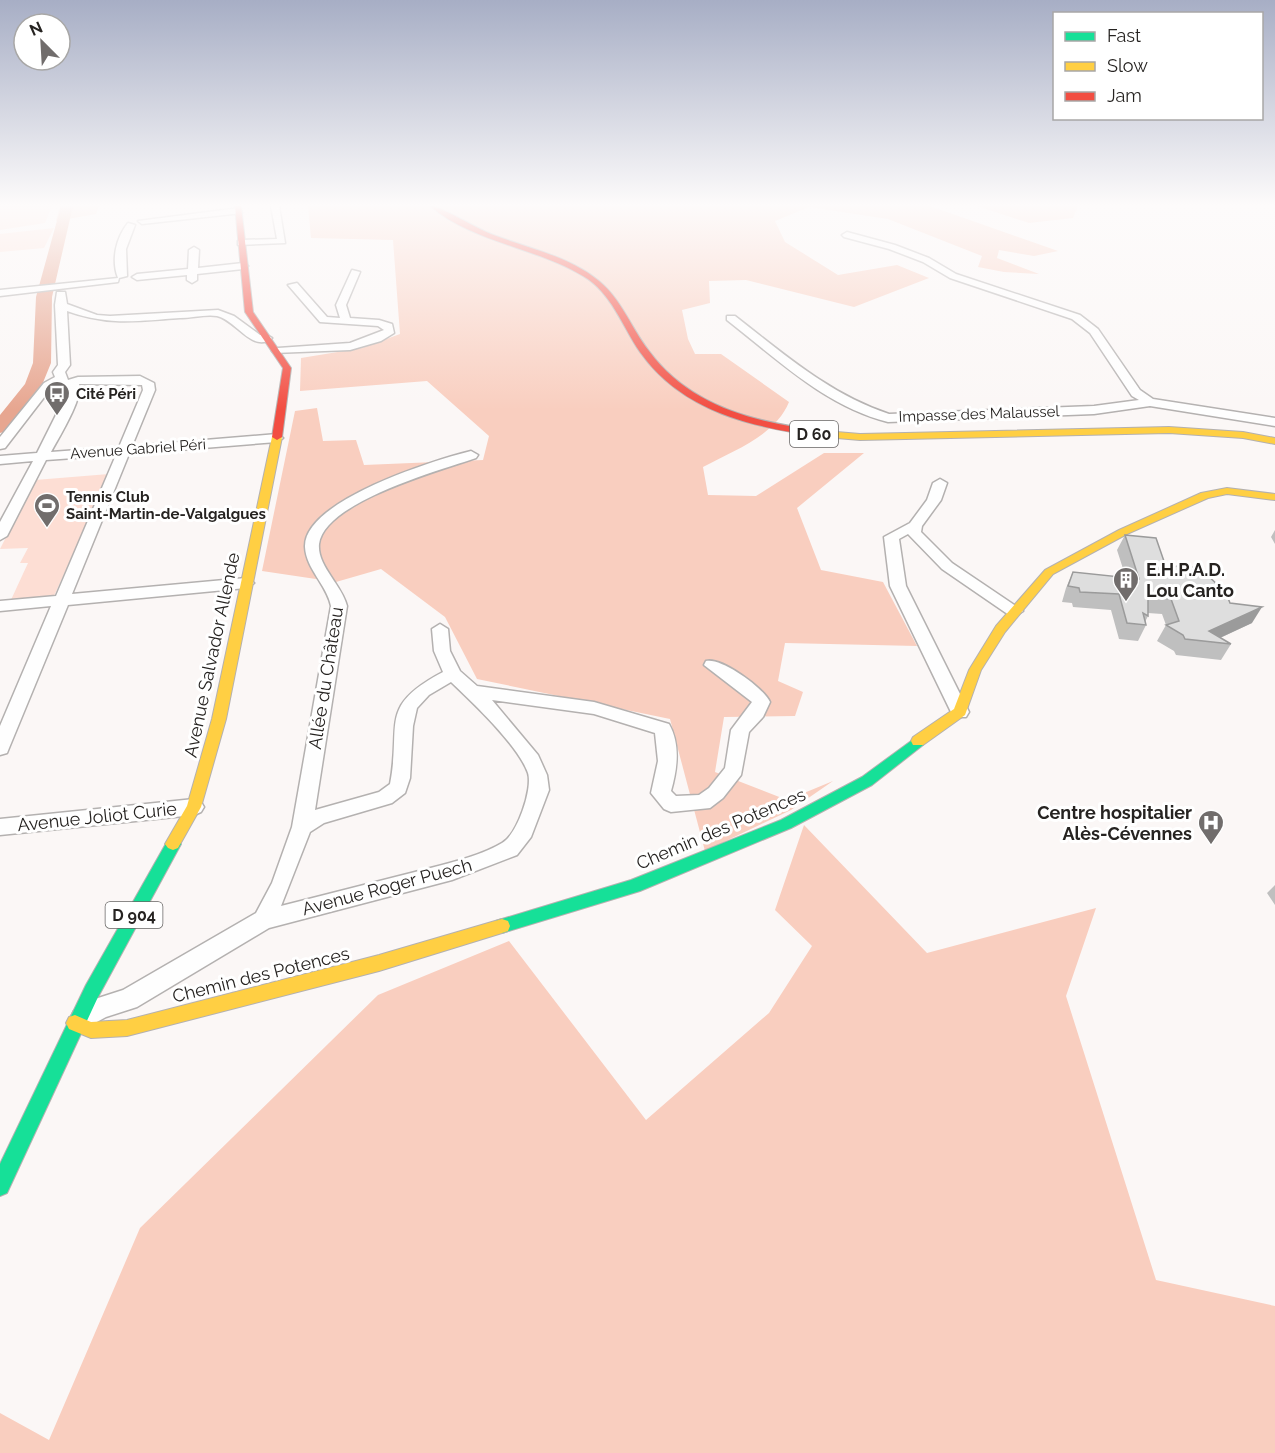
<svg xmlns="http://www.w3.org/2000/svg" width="1275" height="1453" font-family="Raleway,sans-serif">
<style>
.green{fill:#fdded4}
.forest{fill:#f9cebf}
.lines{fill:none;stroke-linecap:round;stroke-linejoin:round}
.river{fill:#e7a690;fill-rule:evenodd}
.street-casing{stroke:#b4b1b0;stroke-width:3}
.fast-casing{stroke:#b4b1b0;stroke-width:2}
.slow-casing{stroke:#b4b1b0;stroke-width:2}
.jam-casing{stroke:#b4b1b0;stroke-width:2}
.street{fill:#fefefe;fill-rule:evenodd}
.fast{fill:#16e098;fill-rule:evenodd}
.slow{fill:#ffcf43;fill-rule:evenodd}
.jam{fill:#f24e42;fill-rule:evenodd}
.wall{fill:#bfbfbf}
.shaded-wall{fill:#9b9b9b}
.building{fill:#dedede;stroke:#9b9b9b;stroke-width:1.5}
.labels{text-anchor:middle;stroke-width:6;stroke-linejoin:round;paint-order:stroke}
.far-poi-label{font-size:15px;font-weight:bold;fill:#262321;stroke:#fff;text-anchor:start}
.far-street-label{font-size:15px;fill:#262321;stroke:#fff}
.shield{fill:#fff;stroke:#676564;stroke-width:1.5}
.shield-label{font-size:16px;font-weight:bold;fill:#262321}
.poi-label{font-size:18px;font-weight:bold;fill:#262321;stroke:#fff;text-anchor:start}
.street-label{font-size:18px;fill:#262321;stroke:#fff}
</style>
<rect width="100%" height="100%" fill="#fbf7f6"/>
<path class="green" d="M 0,206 L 52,206 L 45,223 L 0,230 Z
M 54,228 L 44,248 L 0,252 L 0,234 Z
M 109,474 L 54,596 L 10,602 L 28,563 L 20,563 L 28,548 L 0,549 L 35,480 Z"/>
<path class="forest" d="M 60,206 L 99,206 L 96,214 L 56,221 Z
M 308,206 L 930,206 L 1058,251 L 1034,256 L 999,250 L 997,258 L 1039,274 L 1004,272 L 978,267 L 982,256 L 888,219 L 809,207 L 775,221 L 785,242 L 838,275 L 897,265 L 929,278 L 854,307 L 746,280 L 709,281 L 710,303 L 682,310 L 688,339 L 695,354 L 721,354 L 789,402 C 775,436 734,450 703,467 L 708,495 L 756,496 L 824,453 L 864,453 L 797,508 L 821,570 L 883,582 L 917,646 L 785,643 L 778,681 L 803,692 L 795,716 L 724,717 L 715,772 L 787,800 L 833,781 L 791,810 L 705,851 L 670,719 L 477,679 L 445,617 L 381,569 L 336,582 L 262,571 L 295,411 L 317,408 L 323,441 L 356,440 L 364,465 L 483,460 L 489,436 L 427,381 L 300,391 L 301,358 L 362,348 L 400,334 L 393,240 L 311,238 Z
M 977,206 L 1078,206 L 1073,218 L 1029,223 Z
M 804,825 L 927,953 L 1096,908 L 1066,996 L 1156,1280 L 1275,1306 L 1275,1453 L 0,1453 L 0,1413 L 49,1440 L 140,1228 L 378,995 L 509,941 L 646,1120 L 769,1013 L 812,946 L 775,910 Z"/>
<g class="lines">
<path class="river" d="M 61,206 L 73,206 L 52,297 L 51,363 L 42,385 L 7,431 L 0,433 L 0,415 L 25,384 L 33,363 L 36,297 Z"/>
<defs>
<path id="street" d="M 271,206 L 279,206 L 285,243 L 238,245 L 238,241 L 241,240 L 277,239 Z
M 239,208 L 242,213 L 142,224 L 138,221 Z
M 128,223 L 135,225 L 126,249 L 127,276 L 119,278 L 118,282 L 0,296 L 0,290 L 118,278 C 111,260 116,238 128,223 Z
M 847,232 L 895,245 L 929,258 L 956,274 L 1080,315 L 1098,329 L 1140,390 L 1153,399 L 1275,418 L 1275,426 L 1150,406 L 1094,414 L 888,422 C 825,406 777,359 727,320 L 727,316 L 735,316 C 784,354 829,394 889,414 L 1094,406 L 1139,400 L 1132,396 L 1090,333 L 1072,319 L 950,278 L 923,262 L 889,249 L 844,237 L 842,235 Z
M 194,247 L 199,250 L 198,268 L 243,263 L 248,266 L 243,269 L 197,274 L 197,280 L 192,283 L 187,280 L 187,275 L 137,280 L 132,277 L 137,274 L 188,269 L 189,250 Z
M 352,270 L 360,272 L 346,305 L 350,318 L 379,320 L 392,324 L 394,333 L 381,341 L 350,350 L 274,353 L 272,351 L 278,348 L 350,343 L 384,330 L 378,326 L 320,322 L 288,285 L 297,283 L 327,317 L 340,318 L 336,305 Z
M 57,292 L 65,292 L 67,304 L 97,315 L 110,316 L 218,310 L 234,316 L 260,335 L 267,335 L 272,338 C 253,354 236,320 217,316 C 206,314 192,318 180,318 C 137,321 109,326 67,311 L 70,365 L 65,372 L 68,380 L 78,377 L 140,376 L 154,383 L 155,390 L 132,446 L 277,434 L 283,438 L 277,442 L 129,454 L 72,594 L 246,578 L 254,583 L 246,588 L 68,605 L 9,748 L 7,753 L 0,755 L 0,726 L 51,606 L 0,611 L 0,601 L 56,596 L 116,455 L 46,460 L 7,536 L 0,540 L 0,522 L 33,461 L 0,464 L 0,456 L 37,453 L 69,389 L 59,385 L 52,387 L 5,448 L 0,449 L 0,437 L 44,383 L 55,377 L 53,372 L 58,365 L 55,305 ZM 79,384 L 142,385 L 143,390 L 119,447 L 51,452 C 58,439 84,397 79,384 Z
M 471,451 L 478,455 L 476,458 C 441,470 324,502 319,544 C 317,566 342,585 347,606 L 315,810 L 379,792 L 390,784 C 402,723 377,707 443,672 L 434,651 L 432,629 L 440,624 L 448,629 L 450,651 L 460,671 L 477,686 L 594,702 L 669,724 C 681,745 677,770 671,791 L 676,796 L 699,795 L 709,788 L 725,768 L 731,730 L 752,702 L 704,665 L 706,661 C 721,657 764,688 770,702 L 763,717 L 749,732 L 741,775 L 723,798 L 710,808 L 671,812 L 664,809 L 651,793 L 658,761 L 655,733 L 594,714 L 492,700 L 538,755 L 547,775 L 549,790 L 531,837 L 517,855 L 452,880 L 269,928 L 137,1007 L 106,1017 L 82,1030 L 74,1027 L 70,1019 L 74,1011 L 92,1000 L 123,990 L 256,913 L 272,883 L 292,827 L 331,606 C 327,585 306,569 305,547 C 303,501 434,460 471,451 ZM 451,682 C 473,703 518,745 528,773 C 533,789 517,835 502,843 C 479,857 441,865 415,872 C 370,883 326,895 281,906 L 310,832 L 324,823 L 392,803 L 405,793 L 410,778 L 413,726 L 417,708 L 429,695 Z
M 940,479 L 947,483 L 941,500 L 922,526 L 921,532 L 952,563 L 1023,611 L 1015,616 L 1009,615 L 942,569 L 908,534 L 899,539 L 906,586 L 969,712 L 966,717 L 954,717 L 951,712 L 890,586 L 884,537 L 910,523 L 927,500 L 933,483 Z
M 194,799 L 201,802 L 204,807 L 201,812 L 194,815 L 0,835 L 0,819 Z"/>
<path id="fast" d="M 918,736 L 923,737 L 925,741 L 923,745 L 872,785 L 791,828 L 640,891 L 502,933 L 496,931 L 494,926 L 496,921 L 502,919 L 631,880 L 781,820 L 862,777 Z
M 173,838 L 178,840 L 181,844 L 98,997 L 7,1193 L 0,1196 L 0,1164 L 86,985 L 168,840 Z"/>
<path id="slow" d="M 1169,427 L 1243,432 L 1275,438 L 1275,444 L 1243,438 L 1169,433 L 860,440 L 825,437 L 820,434 L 825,431 L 860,434 Z
M 277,434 L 282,437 L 226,719 L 201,807 L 178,848 L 173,850 L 168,848 L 165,844 L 187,806 L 212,719 L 272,437 Z
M 1227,488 L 1275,494 L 1275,500 L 1227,494 L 1208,498 L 1127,534 L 1053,574 L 1005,632 L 981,670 L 965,715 L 923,745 L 913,745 L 911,741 L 913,737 L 954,709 L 969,670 L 996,626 L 1045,570 L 1119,530 L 1201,493 Z
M 502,919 L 508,921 L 510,926 L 508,931 L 502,933 L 379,971 L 127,1036 L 91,1038 L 69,1029 L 66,1023 L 69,1017 L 75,1015 L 91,1022 L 127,1020 L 379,955 Z"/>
<path id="jam" d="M 235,206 L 241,206 L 253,312 L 291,368 L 282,437 L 277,440 L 272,437 L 283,368 L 245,312 Z
M 430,206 C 441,206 477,229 491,234 C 527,248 569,256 599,281 C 622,300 631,328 649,351 C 691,408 758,423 825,431 L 830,434 L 825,437 C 755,428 683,413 640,352 C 622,326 612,293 583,276 C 535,247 474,243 430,206 Z"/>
</defs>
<use href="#street" class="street-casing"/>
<use href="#fast" class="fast-casing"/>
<use href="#slow" class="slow-casing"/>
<use href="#jam" class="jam-casing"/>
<use href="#street" class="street"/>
<use href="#fast" class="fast"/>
<use href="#slow" class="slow"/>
<use href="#jam" class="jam"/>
</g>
<path class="wall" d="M 1275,530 L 1275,544 L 1271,537 Z
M 1125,535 L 1167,570 L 1230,603 L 1252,623 L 1220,638 L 1231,644 L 1221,660 L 1176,655 L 1174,651 L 1157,641 L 1166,625 L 1162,614 L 1148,613 L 1148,616 L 1145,622 L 1146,625 L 1138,641 L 1119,639 L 1111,610 L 1073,607 L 1072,603 L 1062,602 L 1066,588 L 1073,572 L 1126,578 L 1117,550 Z
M 1275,885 L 1275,905 L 1267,893 Z"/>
<path class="shaded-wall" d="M 1262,607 L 1252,623 L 1211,642 L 1209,631 Z"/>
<path class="building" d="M 1125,535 L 1156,538 L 1167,570 L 1177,566 L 1200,568 L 1226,593 L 1230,603 L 1262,607 L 1209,631 L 1231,644 L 1185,639 L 1183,635 L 1166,625 L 1179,621 L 1171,599 L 1148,596 L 1148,616 L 1143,613 L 1146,625 L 1127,623 L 1119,594 L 1080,592 L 1079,588 L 1068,586 L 1073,572 L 1139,579 Z"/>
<linearGradient id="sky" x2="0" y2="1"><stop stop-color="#a7aec5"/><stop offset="0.5" stop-color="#fdfbfb"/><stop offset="1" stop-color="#fdfbfb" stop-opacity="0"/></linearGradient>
<rect width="1275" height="410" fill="url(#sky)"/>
<defs>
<symbol id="bus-pin" viewBox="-11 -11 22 30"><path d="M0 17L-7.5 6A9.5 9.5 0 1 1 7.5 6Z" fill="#716d6c" stroke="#fff"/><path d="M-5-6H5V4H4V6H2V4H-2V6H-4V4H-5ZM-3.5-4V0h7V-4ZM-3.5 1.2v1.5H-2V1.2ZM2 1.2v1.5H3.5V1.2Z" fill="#fff"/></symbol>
<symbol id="stadium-pin" viewBox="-11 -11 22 30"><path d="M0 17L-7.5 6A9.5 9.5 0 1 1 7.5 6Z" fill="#716d6c" stroke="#fff"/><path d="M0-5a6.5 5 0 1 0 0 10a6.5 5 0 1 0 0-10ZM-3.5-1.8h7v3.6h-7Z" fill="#fff"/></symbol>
<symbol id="building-pin" viewBox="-11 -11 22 30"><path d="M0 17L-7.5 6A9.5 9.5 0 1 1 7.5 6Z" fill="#716d6c" stroke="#fff"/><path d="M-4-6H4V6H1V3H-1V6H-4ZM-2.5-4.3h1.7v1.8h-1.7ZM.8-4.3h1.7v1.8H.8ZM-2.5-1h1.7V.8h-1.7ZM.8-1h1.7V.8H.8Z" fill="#fff"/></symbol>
<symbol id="hospital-pin" viewBox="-11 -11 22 30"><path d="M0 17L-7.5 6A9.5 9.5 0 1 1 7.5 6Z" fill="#716d6c" stroke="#fff"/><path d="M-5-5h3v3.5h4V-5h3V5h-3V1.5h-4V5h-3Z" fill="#fff"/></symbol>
</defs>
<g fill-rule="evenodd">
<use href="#bus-pin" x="42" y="379" width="30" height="40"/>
<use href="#stadium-pin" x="32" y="491" width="30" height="40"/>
<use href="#building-pin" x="1111" y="565" width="30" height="40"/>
<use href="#hospital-pin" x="1196" y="808" width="30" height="40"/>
</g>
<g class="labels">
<g class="far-poi-label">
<text x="76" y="399">Cité Péri</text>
<text x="66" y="502">Tennis Club<tspan x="66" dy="17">Saint-Martin-de-Valgalgues</tspan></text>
</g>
<g class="far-street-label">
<text transform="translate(979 414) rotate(-2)" y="5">Impasse des Malaussel</text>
<text transform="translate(138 449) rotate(-4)" y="5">Avenue Gabriel Péri</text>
</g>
<g class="shield">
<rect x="790" y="421" width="48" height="26" rx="4.5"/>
<rect x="105.5" y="902" width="57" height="26" rx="4.5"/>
</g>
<g class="shield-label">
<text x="814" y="440">D 60</text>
<text x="134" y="921">D 904</text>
</g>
<g class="poi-label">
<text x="1146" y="576">E.H.P.A.D.<tspan x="1146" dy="21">Lou Canto</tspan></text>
<text x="1192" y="819" text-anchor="end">Centre hospitalier<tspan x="1192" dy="21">Alès-Cévennes</tspan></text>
</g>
<g class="street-label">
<text transform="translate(212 655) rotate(-78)" y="6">Avenue Salvador Allende</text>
<text transform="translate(326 678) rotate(-81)" y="6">Allée du Château</text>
<text transform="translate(97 817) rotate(-6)" y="6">Avenue Joliot Curie</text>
<text transform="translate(721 829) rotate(-23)" y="6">Chemin des Potences</text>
<text transform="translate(387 887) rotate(-15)" y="6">Avenue Roger Puech</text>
<text transform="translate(261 975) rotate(-14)" y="6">Chemin des Potences</text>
</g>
</g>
<rect x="1053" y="12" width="210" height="108" fill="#ffffff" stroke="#a8a7a6" stroke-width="1.5"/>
<rect x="1065" y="32" width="30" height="9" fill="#16e098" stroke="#a8a7a6" stroke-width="1.5"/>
<text x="1107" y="42" font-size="18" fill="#262321">Fast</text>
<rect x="1065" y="62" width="30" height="9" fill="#ffcf43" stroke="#a8a7a6" stroke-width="1.5"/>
<text x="1107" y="72" font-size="18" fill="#262321">Slow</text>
<rect x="1065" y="92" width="30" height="9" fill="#f24e42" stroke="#a8a7a6" stroke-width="1.5"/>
<text x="1107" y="102" font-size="18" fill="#262321">Jam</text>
<g transform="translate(42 42) rotate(336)"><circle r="28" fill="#ffffff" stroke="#a8a7a6" stroke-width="1.5"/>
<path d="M0-4.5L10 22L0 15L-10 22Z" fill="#716d6c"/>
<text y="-9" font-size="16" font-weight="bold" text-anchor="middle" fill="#262321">N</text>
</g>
</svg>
